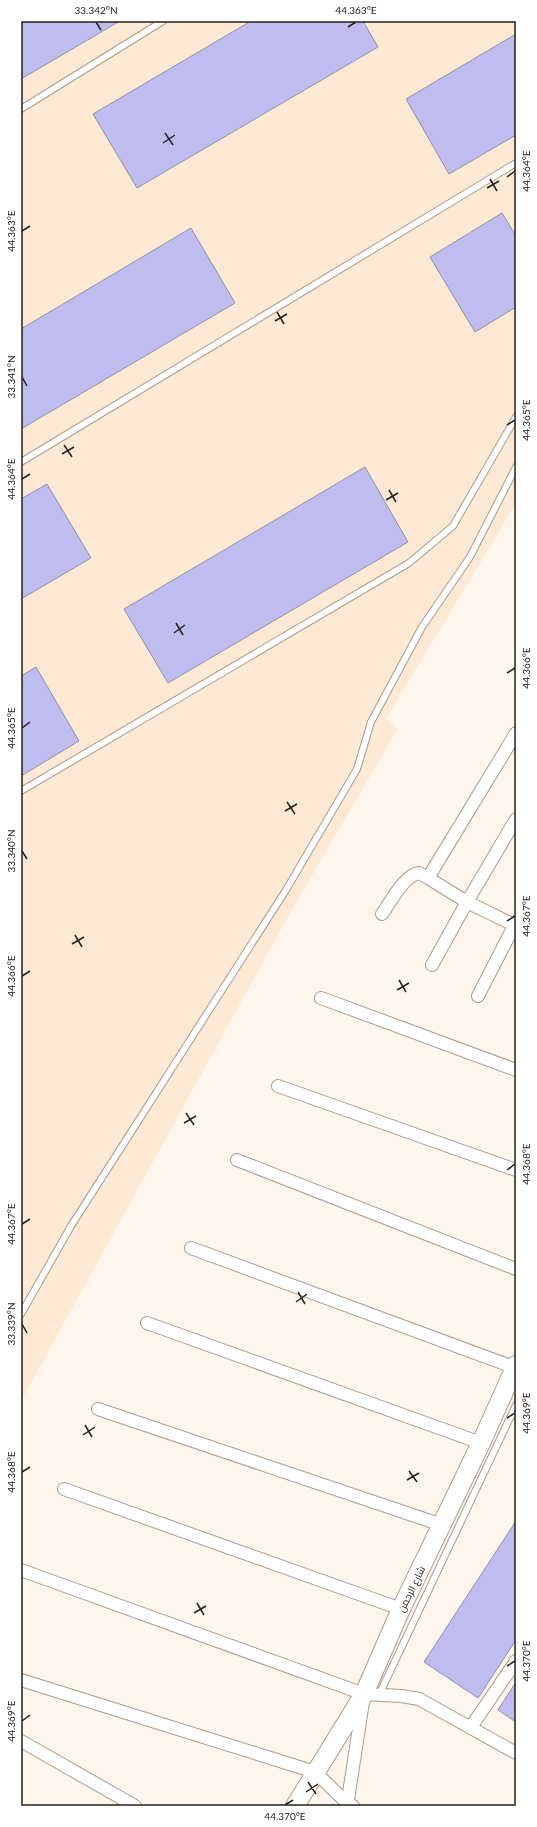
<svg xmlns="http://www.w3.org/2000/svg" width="537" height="1827" font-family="Lato,Cairo,sans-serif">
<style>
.built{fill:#fee9d4}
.building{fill:#bfbdf0;stroke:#9090a3}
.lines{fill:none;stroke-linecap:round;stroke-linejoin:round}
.lane-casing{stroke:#aa9b8d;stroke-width:8}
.street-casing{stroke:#aa9b8d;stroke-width:14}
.secondary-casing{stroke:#aa9b8d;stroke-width:20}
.lane{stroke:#fff;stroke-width:6}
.street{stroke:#fff;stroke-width:12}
.secondary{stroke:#fff;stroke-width:18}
.ticks{fill:none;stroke:#25201a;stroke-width:1.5}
.labels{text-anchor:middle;stroke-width:3.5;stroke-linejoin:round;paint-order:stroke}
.street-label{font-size:10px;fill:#25201a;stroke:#fff}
.neatline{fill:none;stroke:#25201a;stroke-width:1.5}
.ticks-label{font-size:10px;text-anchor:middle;fill:#25201a}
</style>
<rect width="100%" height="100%" fill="#fef5ec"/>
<path class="built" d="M 21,21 L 516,21 L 516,502 L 493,542 L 386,718 L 397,730 L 289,915 L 21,1401 Z"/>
<path class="building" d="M 21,21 L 120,21 L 21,79 Z
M 251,21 L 363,21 L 378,47 L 137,188 L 93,114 Z
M 516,34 L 516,135 L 449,174 L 406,99 Z
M 502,213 L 516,236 L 516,307 L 475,332 L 430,257 Z
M 191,228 L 235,303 L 21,429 L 21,329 Z
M 365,467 L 408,542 L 168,683 L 124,609 Z
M 47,484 L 91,558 L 21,599 L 21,499 Z
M 36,667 L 79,741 L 21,776 L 21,676 Z
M 516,1521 L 516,1640 L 478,1698 L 424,1662 Z
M 516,1682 L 516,1722 L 498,1710 Z"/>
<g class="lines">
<defs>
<path id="lane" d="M 21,109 L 163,21
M 21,462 L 516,163
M 21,791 L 409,563 L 453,526 L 516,417
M 21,1314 L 71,1226 L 286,890 L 357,769 L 371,722 L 422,627 L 470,557 L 516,467
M 379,1695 L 516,1405"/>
<path id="street" d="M 516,733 L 428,878 L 467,902 L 516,926
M 382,914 C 390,903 404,875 419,873 L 428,878
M 432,965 L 467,902 L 516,819
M 478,996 L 516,922
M 321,998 L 516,1070
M 278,1086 L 516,1170
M 237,1160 L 516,1269
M 191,1248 L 516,1368
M 147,1323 L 481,1443
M 98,1409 L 442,1525
M 64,1489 L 401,1609
M 21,1570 L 364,1694 L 401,1696 L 419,1699 L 516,1753
M 21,1680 L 315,1772 L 347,1803 L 353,1806
M 471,1727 L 516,1661
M 21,1741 L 135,1806
M 347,1806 L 363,1702"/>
<path id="secondary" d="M 295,1806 L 364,1694 L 401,1609 L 481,1443 L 516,1365"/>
</defs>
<use href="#lane" class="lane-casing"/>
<use href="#street" class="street-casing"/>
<use href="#secondary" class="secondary-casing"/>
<use href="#lane" class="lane"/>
<use href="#street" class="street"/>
<use href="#secondary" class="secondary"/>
</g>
<path class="ticks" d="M 96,22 L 101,30M 348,27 L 356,22M 165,133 L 173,145M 163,143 L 175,135M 507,177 L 515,171M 490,179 L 497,191M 487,188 L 499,181M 22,231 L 30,226M 277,312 L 284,324M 275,321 L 287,314M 22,377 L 27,386M 507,425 L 515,420M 64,445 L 72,457M 62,454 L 74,447M 22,479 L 30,474M 389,490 L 396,502M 386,500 L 398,493M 176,623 L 183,635M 174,633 L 185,625M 507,673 L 515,668M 22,728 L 30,722M 287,802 L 295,814M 285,811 L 297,804M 22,851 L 27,859M 507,921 L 515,916M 75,935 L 82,947M 72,944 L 84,937M 22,976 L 30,971M 399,980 L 406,992M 397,990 L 409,983M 186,1113 L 194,1125M 184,1123 L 196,1116M 507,1170 L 515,1164M 22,1224 L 30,1219M 298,1292 L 305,1304M 296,1302 L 307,1294M 22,1324 L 27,1333M 507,1418 L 515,1413M 85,1425 L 92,1437M 83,1435 L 95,1427M 409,1471 L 417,1482M 22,1472 L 30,1467M 407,1480 L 419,1473M 197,1603 L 204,1615M 194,1613 L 206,1606M 507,1666 L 515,1661M 22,1721 L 30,1715M 308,1782 L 316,1794M 306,1792 L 318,1784M 285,1805 L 293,1800"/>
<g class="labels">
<g class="street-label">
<text transform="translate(411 1589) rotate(-64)" y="4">شارع الرحمن</text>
</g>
</g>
<rect width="537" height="1827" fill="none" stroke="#ffffff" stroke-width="44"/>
<rect x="22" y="22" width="493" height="1783" class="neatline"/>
<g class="ticks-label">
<text x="96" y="14">33.342°N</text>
<text x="356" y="14">44.363°E</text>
<text transform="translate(526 171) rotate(-90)" y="4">44.364°E</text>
<text transform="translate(11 231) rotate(-90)" y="4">44.363°E</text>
<text transform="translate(11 377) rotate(-90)" y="4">33.341°N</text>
<text transform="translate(526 420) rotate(-90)" y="4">44.365°E</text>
<text transform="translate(11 479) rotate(-90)" y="4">44.364°E</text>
<text transform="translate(526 668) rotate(-90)" y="4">44.366°E</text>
<text transform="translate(11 728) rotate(-90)" y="4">44.365°E</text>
<text transform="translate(11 851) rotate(-90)" y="4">33.340°N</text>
<text transform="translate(526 916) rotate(-90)" y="4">44.367°E</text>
<text transform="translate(11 976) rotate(-90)" y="4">44.366°E</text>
<text transform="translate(526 1164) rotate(-90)" y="4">44.368°E</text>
<text transform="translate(11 1224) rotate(-90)" y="4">44.367°E</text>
<text transform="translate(11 1324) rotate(-90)" y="4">33.339°N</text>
<text transform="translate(526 1413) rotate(-90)" y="4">44.369°E</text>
<text transform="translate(11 1472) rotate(-90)" y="4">44.368°E</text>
<text transform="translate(526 1661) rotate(-90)" y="4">44.370°E</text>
<text transform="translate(11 1721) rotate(-90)" y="4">44.369°E</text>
<text x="285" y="1820">44.370°E</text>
</g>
</svg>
